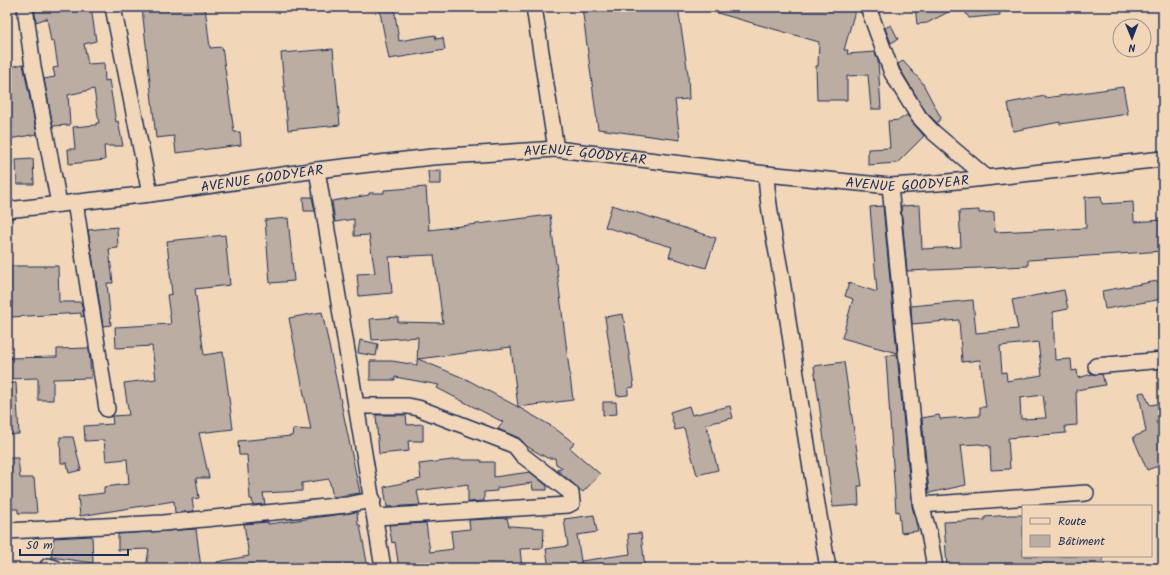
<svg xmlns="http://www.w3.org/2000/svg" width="1170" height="575" font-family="Kalam,sans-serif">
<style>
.building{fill:#bcada2;stroke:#1b2f5e;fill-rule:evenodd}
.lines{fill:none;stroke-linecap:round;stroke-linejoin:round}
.minor-casing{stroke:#1b2f5e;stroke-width:18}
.minor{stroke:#f1d7b8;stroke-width:15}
.labels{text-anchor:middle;stroke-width:3;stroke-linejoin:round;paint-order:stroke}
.street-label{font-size:14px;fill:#1b2f5e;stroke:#f1d7b8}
</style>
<rect width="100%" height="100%" fill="#f1d7b8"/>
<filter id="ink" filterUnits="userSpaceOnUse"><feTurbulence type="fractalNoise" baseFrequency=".025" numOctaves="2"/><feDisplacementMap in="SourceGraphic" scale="8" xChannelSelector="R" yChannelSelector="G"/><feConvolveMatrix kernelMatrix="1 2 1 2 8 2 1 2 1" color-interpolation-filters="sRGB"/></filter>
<g filter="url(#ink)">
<path class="building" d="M 34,7 L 91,7 L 96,41 L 84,44 L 88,64 L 104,63 L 105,81 L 109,80 L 116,122 L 118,121 L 123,146 L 104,146 L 105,160 L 69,164 L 68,149 L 75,149 L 73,127 L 96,125 L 96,123 L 99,123 L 94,89 L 68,95 L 70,125 L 53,126 L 44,79 L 55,77 L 53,68 L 58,67 L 54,41 L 51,42 L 47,18 L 36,22 Z
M 152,7 L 205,7 L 210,48 L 222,47 L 234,132 L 240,132 L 241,145 L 176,153 L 174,136 L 156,138 L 142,8 Z
M 379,7 L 394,7 L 399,41 L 435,35 L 436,39 L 443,38 L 445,50 L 389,59 Z
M 582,7 L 678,7 L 688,74 L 689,99 L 675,100 L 680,140 L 598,129 Z
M 708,7 L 856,7 L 844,50 L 848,50 L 847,54 L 875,52 L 878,61 L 881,109 L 871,109 L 868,75 L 847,76 L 847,100 L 817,100 L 816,66 L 818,66 L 819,42 L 707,10 Z
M 915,7 L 958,7 L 927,23 L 917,24 Z
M 962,7 L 999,7 L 1000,15 L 969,18 Z
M 891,25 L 898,39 L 891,43 L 885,28 Z
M 333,49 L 340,125 L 288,130 L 281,53 Z
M 903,61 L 922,82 L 941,118 L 937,123 L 926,112 L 900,69 L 898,64 Z
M 23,64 L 37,134 L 9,139 L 7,111 L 10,110 L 8,99 L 12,99 L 7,68 Z
M 1123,87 L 1128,114 L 1060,124 L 1060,122 L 1013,131 L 1008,103 L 1045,96 L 1045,98 Z
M 907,115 L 924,136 L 897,163 L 868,165 L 868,149 L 890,148 L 888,121 L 899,120 Z
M 33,159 L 34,184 L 17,184 L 16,160 Z
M 441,170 L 441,184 L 429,184 L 428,171 Z
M 426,187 L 429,230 L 550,215 L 573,400 L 518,407 L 553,427 L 574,443 L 570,448 L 600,474 L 583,492 L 556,469 L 563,468 L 556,464 L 555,458 L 547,458 L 528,447 L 519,438 L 498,429 L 503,422 L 437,388 L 439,385 L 395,377 L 395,380 L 370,380 L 370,361 L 392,361 L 417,365 L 418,337 L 372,340 L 370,319 L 398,317 L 398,322 L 443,323 L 434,255 L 389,257 L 392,293 L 359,296 L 357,274 L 375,273 L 369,235 L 354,236 L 354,219 L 335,222 L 332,201 L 369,195 L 369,193 L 384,193 L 384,190 ZM 511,347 L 518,407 L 466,379 L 418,359 Z
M 1101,196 L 1102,204 L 1133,202 L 1134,222 L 1163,220 L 1163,251 L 1028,260 L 1028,266 L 907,271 L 901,206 L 920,205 L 922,249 L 961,247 L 959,211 L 979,210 L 979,213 L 994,212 L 995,232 L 1086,228 L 1085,197 Z
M 303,197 L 312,197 L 315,211 L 304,211 Z
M 612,205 L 716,238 L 706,268 L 669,257 L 672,247 L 605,227 Z
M 883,206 L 897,353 L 842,338 L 853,299 L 845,296 L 849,283 L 877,292 L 870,207 Z
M 288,218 L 294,281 L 270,283 L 265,220 Z
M 117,227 L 118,248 L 109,249 L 113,283 L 107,283 L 111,325 L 103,326 L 88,230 Z
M 225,235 L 230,285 L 195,289 L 204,355 L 223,352 L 233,429 L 199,433 L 209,478 L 196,478 L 199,498 L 192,499 L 194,511 L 175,513 L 174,501 L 80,516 L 78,496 L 104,493 L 104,487 L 129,484 L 127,459 L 106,461 L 104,440 L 85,441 L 84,426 L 113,424 L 112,416 L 129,415 L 124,383 L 156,379 L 152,346 L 116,348 L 115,327 L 171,324 L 167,295 L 172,294 L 167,241 Z
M 7,266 L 58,266 L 59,302 L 81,302 L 84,316 L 81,317 L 81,313 L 11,317 L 10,295 L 7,295 Z
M 1163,280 L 1163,299 L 1105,309 L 1102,291 Z
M 1064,290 L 1068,309 L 1053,312 L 1055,360 L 1071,359 L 1072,371 L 1077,370 L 1078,378 L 1092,374 L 1102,374 L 1105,385 L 1076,390 L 1077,425 L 1065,426 L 1066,433 L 1008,438 L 1010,469 L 991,470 L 990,446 L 979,444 L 961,445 L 966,485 L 929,493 L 922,418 L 939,415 L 940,419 L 980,416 L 980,407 L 986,407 L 980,360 L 962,362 L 959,320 L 912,324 L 911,306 L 973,300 L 976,333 L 1018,329 L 1012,300 ZM 1038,342 L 1042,375 L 1007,381 L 1006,372 L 1002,373 L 1000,346 ZM 1043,395 L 1046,418 L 1021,419 L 1020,398 Z
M 322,312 L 360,493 L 333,497 L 329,479 L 302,483 L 302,491 L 263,493 L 265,504 L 253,505 L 252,499 L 250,499 L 247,455 L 239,455 L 238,441 L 292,436 L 293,429 L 311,430 L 289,318 Z
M 623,314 L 634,387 L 628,388 L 628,395 L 617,396 L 605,317 Z
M 360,340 L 378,344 L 376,356 L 358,353 Z
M 89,348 L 91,378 L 53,379 L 53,400 L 38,400 L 38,378 L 7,379 L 7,358 L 57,357 L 57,349 Z
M 897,354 L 912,506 L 918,531 L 901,533 L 899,511 L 896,512 L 886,356 Z
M 844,362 L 862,486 L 858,486 L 859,505 L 833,507 L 814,366 Z
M 7,383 L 16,383 L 19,434 L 7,435 Z
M 1144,392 L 1150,405 L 1163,403 L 1163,420 L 1156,421 L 1163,437 L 1163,464 L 1147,470 L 1133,437 L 1146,432 L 1139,393 Z
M 603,402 L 616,402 L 617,414 L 603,415 Z
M 689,406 L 692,415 L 730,406 L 733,418 L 706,424 L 718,470 L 697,475 L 684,428 L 675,430 L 670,412 Z
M 376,415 L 406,415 L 407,425 L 423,424 L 423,441 L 408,441 L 409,451 L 379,454 Z
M 60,437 L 73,437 L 81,470 L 69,473 L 67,463 L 61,463 Z
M 7,458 L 18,458 L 20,478 L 34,478 L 37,513 L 18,513 L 18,509 L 7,509 Z
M 461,459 L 462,460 L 481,460 L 481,462 L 494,462 L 494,477 L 530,472 L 547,486 L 547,490 L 533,490 L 532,483 L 497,488 L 497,491 L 484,492 L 484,501 L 468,502 L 468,484 L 417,491 L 420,505 L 387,507 L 384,487 L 421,479 L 419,464 Z
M 357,512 L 358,525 L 360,525 L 368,568 L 218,568 L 217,562 L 249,556 L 244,524 L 268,522 L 268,524 Z
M 594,515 L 597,532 L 577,535 L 582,568 L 549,568 L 546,549 L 568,546 L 564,519 Z
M 1010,515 L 1023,515 L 1023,556 L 1102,556 L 1105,568 L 947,568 L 944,522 L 985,520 L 985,517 Z
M 507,518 L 509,526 L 544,528 L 543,548 L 520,549 L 522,568 L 399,568 L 395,542 L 392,543 L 389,525 L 426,523 L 430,552 L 453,549 L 451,531 L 470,529 L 469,520 Z
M 196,529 L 201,568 L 146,568 L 149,549 L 118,550 L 118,534 Z
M 641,533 L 645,568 L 582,568 L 581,561 L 630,554 L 628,534 Z
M 92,536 L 93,563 L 51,557 L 54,538 Z"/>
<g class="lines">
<defs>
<g id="minor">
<path d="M 25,7 L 33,67 L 59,204"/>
<path d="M 113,7 L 150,194"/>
<path d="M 534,7 L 556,149"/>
<path d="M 868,7 L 892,73 L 919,117 L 933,132 L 986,177"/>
<path d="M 317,170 L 383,568"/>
<path d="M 766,174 C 768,216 778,253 784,293 C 797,385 812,477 828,568"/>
<path d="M 890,186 L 921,505 L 929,533 L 935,568"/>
<path d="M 75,202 L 107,409"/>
<path id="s1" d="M 7,210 L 150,194 L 317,170 L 432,157 L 556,149 L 766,174 L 890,186 L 938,183 L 1163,159"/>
<path d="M 1096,366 L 1163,360"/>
<path d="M 356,406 L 408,406 L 418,408 L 504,441 L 515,446 L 522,455 L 571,493 L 572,503 L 568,505 L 376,517"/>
<path d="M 921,505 L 1086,493"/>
<path d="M 7,531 L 163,523 L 346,505 L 373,500"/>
<path d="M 48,566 L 55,568"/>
</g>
</defs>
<use href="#minor" class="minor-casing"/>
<use href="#minor" class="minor"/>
</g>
</g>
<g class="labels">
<g class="street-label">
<text dy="5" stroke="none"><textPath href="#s1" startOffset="582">AVENUE GOODYEAR</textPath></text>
<text dy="5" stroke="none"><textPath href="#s1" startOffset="257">AVENUE GOODYEAR</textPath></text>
<text dy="5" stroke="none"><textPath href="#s1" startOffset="906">AVENUE GOODYEAR</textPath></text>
</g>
</g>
<rect width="1170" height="575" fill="none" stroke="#f1d7b8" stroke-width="24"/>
<rect x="12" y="12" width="1146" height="551" fill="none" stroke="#1b2f5e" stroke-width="1.5" filter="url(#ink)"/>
<rect x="1022" y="505" width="130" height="52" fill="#f1d7b8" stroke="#9b9494"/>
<rect x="1030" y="518" width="20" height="6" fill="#f1d7b8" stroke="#9b9494"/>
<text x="1058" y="525" font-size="12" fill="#1b2f5e">Route</text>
<rect x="1030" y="535" width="20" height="12" fill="#bcada2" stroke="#9b9494"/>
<text x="1058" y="545" font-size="12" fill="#1b2f5e">Bâtiment</text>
<g transform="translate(1132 38) rotate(179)"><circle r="19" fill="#f1d7b8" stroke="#9b9494"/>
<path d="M0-3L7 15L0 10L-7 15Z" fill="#1b2f5e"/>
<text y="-6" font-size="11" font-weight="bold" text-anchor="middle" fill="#1b2f5e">N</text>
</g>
<path d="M20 549v6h108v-6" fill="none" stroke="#1b2f5e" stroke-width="2"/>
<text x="26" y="549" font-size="12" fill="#1b2f5e" stroke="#f1d7b8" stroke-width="3" paint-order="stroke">50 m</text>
</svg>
